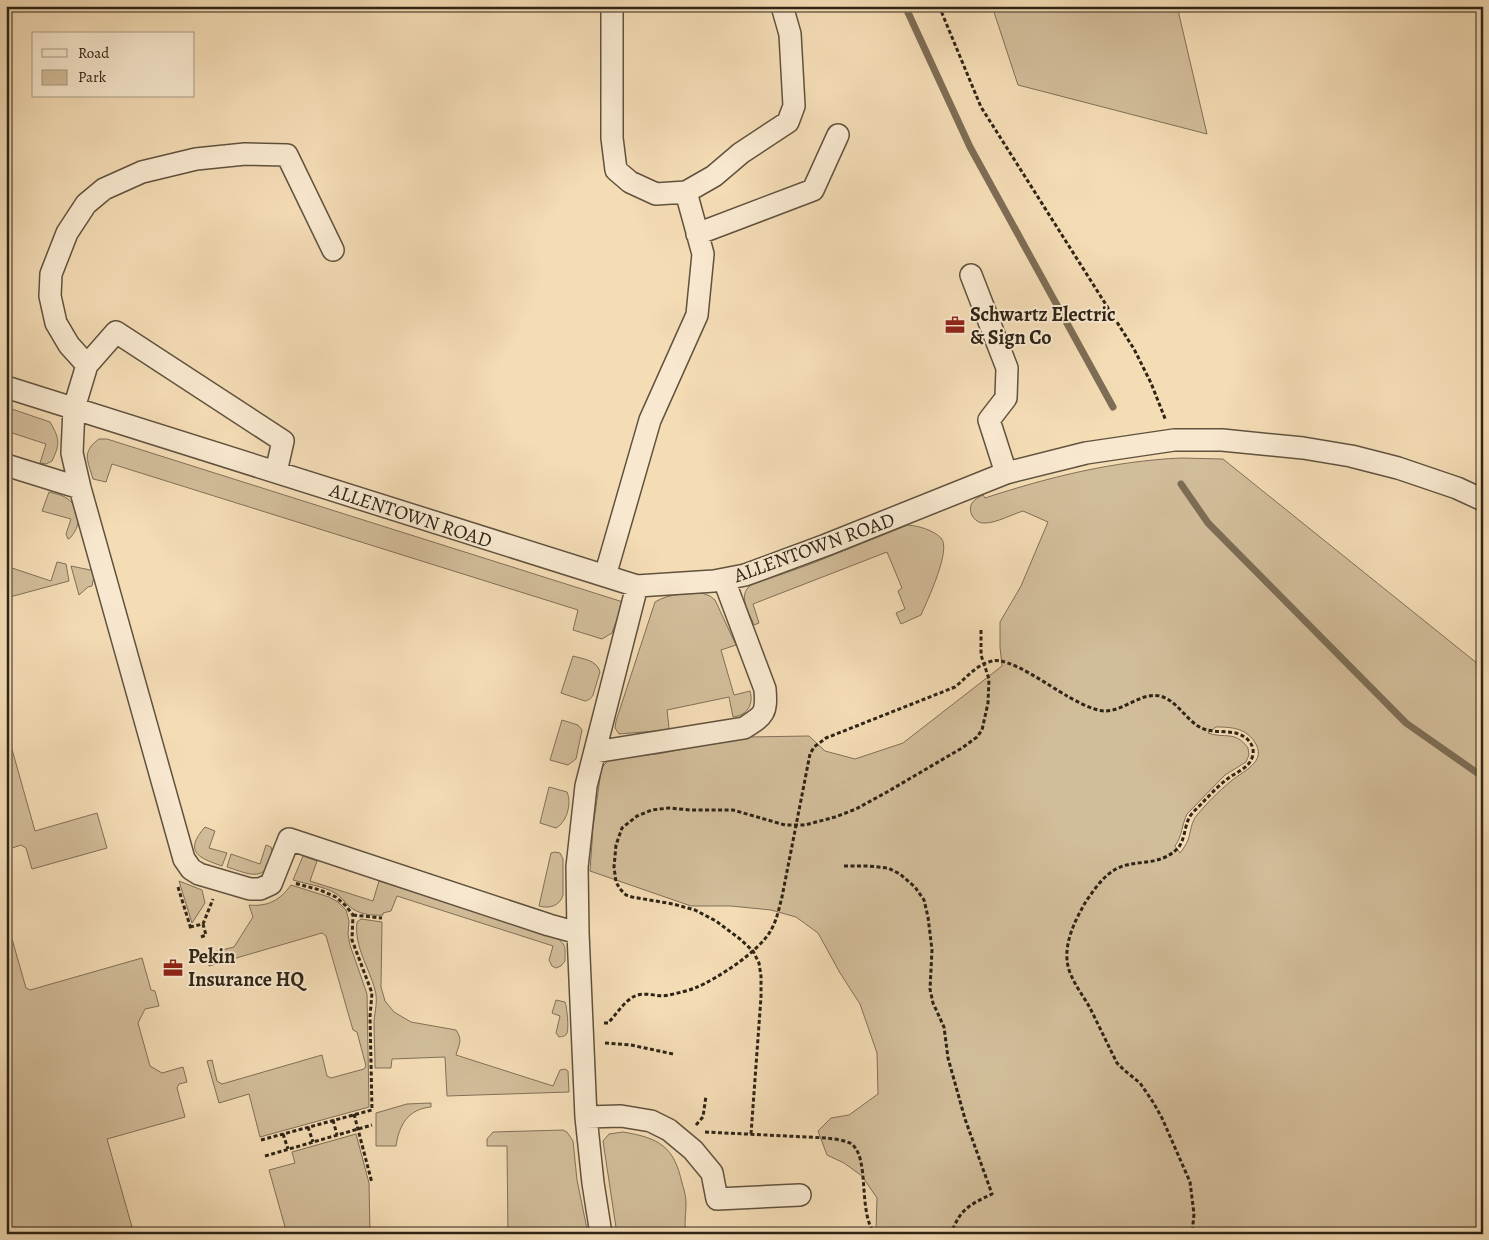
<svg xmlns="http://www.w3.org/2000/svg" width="1489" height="1240" font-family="Alegreya,serif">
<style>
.green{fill:#d2bd9a;stroke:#807058;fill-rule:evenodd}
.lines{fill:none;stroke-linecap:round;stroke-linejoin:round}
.stream{stroke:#7d6d55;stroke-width:7}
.minor-casing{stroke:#60523e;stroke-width:24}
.path{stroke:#2e2416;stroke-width:3;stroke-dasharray:4 2.5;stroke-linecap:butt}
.minor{stroke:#f8e8cf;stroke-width:21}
.labels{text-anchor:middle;stroke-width:4;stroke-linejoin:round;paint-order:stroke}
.poi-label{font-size:20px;font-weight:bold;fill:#2e2416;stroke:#f8e8cf;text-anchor:start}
.street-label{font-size:20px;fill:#2e2416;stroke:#f8e8cf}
</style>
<rect width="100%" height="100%" fill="#f4dcb5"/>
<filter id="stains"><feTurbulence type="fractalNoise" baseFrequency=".004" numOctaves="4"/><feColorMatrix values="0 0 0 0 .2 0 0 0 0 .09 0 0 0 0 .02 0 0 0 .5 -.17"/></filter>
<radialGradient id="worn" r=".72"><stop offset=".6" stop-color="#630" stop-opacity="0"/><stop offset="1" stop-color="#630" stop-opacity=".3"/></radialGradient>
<path class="green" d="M 992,6 L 1177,6 L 1207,134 L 1018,85 Z
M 6,407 L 50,422 C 60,439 60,444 52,461 L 46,464 L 40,463 L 46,444 L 6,431 Z
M 99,439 L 107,439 L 623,602 L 612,633 L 602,639 L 573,630 L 578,610 L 112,464 L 106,482 L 93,479 C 88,461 81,452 99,439 Z
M 1181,458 L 1223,459 L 1483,668 L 1483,1234 L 874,1234 L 876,1231 L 877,1198 L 862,1176 L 844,1163 L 827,1155 L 818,1131 L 831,1118 L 849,1115 L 878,1094 L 877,1053 L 860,1004 L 840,973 L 818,933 L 796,917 L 771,910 L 731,906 L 691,906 L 590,871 L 593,828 L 601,771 L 603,766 L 610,759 L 657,754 L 747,737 L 809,736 L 825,751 L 855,759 L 903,743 L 1002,666 L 1000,647 L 1000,622 L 1021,586 L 1048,522 L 1023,511 C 1013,514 996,523 985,523 C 976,524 968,514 971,505 C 973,500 979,497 983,495 L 985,498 C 1049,477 1114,461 1181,458 ZM 1216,727 C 1231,727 1245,728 1254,741 C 1269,762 1242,771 1230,782 C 1219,791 1207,803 1197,815 C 1191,822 1191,831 1188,840 C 1186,845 1183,849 1180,853 L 1175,846 C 1182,837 1182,824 1187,814 L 1225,775 L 1246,762 L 1249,755 L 1248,748 C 1235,730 1225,739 1208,733 Z
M 49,492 C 56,494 63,495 68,499 C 82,510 81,526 70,538 L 68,539 L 66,534 L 71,519 L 42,511 Z
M 908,525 C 919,526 933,530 941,538 C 952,549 927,601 921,615 L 901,624 L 896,613 L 905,609 L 898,591 L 902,588 L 887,552 L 753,604 L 759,623 L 754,625 C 749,612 737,595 751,585 L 808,565 Z
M 57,562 L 66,564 L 69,581 L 6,598 L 6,566 L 51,581 Z
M 71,566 L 95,571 L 92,586 L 88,587 L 79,595 Z
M 702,593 L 710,596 L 715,600 L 736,645 L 721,650 L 734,695 L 750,691 C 754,705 747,715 733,717 L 729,697 L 667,710 L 669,728 L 667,730 L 619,734 L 615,728 L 616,721 L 655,602 C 670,593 686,594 702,593 Z
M 573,656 C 583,659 597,660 600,672 L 593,695 C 591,699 589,700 585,701 L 561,693 Z
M 562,720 L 578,725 L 582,730 L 576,759 L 568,765 L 550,760 Z
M 6,728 L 35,831 L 97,813 L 107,848 L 32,869 L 26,848 L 21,845 L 6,850 Z
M 549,787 L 567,792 C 572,803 567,822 556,828 L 540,823 Z
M 205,827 L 215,831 L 209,848 L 227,853 L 222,866 C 199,858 183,852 205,827 Z
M 266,845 L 271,847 C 273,853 271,857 269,863 C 263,883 241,871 227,867 L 231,854 L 260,864 Z
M 555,852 L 560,853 L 563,859 L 563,895 C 560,906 549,909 539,906 L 551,853 Z
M 303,856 L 317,861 L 310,881 L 373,901 L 379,881 L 554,937 C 567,943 565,948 565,961 L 561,966 L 556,968 L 552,966 L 549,960 L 553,946 L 397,896 L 391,911 L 383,913 L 383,915 C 371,916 358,914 349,906 C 344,902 341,896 335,893 C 323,886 306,884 293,880 Z
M 179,881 L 202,890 L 205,903 L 192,923 Z
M 291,885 L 329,897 L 338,902 L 346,910 L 349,921 L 348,934 L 350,945 L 367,994 L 369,1107 L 260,1137 L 249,1094 L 219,1103 L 207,1061 L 212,1060 L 217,1081 L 222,1084 L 322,1055 L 327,1076 L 331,1078 L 364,1069 L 366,1066 L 357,1032 L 353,1030 L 326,936 L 322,933 L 209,966 L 206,954 L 234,947 L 253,917 L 249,905 C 268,907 280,900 291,885 Z
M 6,918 L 26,988 L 30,990 L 142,958 L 151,990 L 155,991 L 159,1006 L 145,1009 L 138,1023 L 150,1066 L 162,1073 L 183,1067 L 187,1082 L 179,1084 L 177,1088 L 185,1117 L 107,1139 L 134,1234 L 12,1234 L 6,1214 Z
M 361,919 L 382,922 L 381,987 L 385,1001 L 394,1012 L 411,1022 L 456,1030 C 463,1040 459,1044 456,1055 L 553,1086 L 560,1070 L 565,1069 L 568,1071 L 569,1092 L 447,1096 L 445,1057 L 392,1059 L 391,1068 L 375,1068 C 375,1052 374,1036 374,1021 C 375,1011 378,1000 375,990 C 369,967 354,947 357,922 Z
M 556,1000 L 565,1002 C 567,1007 569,1028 567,1033 C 565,1037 563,1036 559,1037 L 556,1033 L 560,1016 L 552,1013 Z
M 431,1103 L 431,1107 C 408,1109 399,1125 396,1146 L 376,1146 L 376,1113 L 407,1104 Z
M 563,1130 L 567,1132 L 573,1141 L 577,1180 L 588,1234 L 508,1234 L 507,1146 L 487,1146 L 487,1139 L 493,1132 Z
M 623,1132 C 659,1138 674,1146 682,1183 C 684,1190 686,1196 686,1203 C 686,1215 684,1221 686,1234 L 617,1234 L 603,1141 L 609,1134 Z
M 356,1134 L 369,1183 L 370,1234 L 287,1234 L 269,1170 L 295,1163 L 292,1152 Z"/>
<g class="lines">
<path class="stream" d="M 905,6 L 970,147 L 1113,407
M 1181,484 L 1208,523 L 1406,723 L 1483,777"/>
<defs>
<path id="minor" d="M 612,6 L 612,138 L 616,170 L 630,182 L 656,194 L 686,192 L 714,176 L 741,153 L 788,122 L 794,106 L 790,34 L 782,6
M 697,234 L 813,190 L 838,135
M 971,275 L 1007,368 L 1006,398 L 989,420 L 1006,473
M 87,365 L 69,345 L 56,323 L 50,296 L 51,274 L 67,233 L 86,204 L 104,189 L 142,172 L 196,159 L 245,154 L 287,155 L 333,250
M 6,387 L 637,586 L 714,581 L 745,575 L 826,545 L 1006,473 L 1086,453 L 1174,440 L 1222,440 L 1303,448 L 1351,456 L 1398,468 L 1457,488 L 1483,500
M 6,465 L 80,488
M 276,472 L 283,441 L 116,332 L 87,365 L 74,408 L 72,453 L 80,488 L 184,859 L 191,869 L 199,874 L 250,889 L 260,889 L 271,884 L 289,839 L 549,925 L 578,933
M 605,576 L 650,420 L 697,315 L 703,254 L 686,192
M 595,752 L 744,728 C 764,715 767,714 765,689 L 724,580
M 586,1117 L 621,1116 L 651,1121 L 669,1130 L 693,1150 L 712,1173 L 717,1199 L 800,1195
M 601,1234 L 593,1183 L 586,1117 L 578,933 L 577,867 L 586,786 L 637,586"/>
</defs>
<use href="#minor" class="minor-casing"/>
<path class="path" d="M 939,6 L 981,107 L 1134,349 L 1151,383 L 1166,421
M 844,866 L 868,866 L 888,868 L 900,874 L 915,887 L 924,900 L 928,917 L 932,950 L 930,989 L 933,1003 L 944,1027 L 948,1058 L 965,1119 L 992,1194 C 969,1205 960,1209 951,1234
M 178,887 L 191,929
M 353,915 L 382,918
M 190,927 L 203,924 L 213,899
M 201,937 L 206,935 L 203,924
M 604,1023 L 608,1023 C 616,1015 624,1001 635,996 C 646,991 658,998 669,995 C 678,993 687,991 695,988 C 717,979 760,951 771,930 C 777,920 779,908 782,897 L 810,754 L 814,747 L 826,738 L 955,687 C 967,677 976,665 992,661 C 1008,656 1051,687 1067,696 C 1076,701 1094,711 1105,711 C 1124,711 1141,692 1160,696 C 1176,700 1185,718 1198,726 C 1213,736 1232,727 1246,738 C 1252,743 1255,750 1252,758 C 1248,769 1234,773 1226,780 C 1218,786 1211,794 1204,801 C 1200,806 1192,812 1189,818 C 1184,828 1185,842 1176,850 C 1157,867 1134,859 1116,869 C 1103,876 1093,891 1085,903 C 1073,924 1060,951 1071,975 C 1076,987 1084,997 1090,1008 C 1099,1026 1108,1045 1117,1063 L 1124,1070 L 1140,1083 L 1153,1102 L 1162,1118 L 1190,1182 L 1194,1214 L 1192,1234
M 605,1043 L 631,1045 L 673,1054
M 354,1114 L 372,1183
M 333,1120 L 337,1135
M 696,1125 L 703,1117 L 706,1096
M 308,1127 L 313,1142
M 705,1132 L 827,1138 C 834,1139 843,1140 850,1143 C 871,1155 857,1212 875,1234
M 283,1134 L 288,1149
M 751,1134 L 761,997 L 761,976 L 759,963 L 753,951 L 740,939 L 716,921 L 695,910 L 673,904 L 632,897 L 626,895 L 620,889 L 616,882 L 614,867 L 616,845 L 622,828 L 637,816 L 652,810 L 669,808 L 690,810 L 733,810 L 785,825 L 805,825 L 835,817 L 856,809 L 887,792 L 962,748 L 977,737 L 982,730 L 988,703 L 989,679 L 981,655 L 981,629
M 261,1140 L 372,1110 L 370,1016 L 372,993 L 352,940 L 353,915 L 346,906 L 336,897 L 320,890 L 294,883
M 265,1156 L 372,1125"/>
<use href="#minor" class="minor"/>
</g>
<defs>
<symbol id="office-bare" viewBox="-9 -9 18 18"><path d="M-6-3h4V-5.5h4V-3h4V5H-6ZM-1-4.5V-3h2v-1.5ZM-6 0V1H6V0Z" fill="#8f2418" stroke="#f8e8cf" stroke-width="2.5" paint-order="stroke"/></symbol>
</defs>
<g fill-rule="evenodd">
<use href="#office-bare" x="941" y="311" width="28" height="28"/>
<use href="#office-bare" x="159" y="954" width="28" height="28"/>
</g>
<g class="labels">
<g class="poi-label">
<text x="970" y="321">Schwartz Electric<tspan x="970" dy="23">&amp; Sign Co</tspan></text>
<text x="188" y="963">Pekin<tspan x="188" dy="23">Insurance HQ</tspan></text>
</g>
<g class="street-label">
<text transform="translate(411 515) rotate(18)" y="7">ALLENTOWN ROAD</text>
<text transform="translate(814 547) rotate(-20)" y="7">ALLENTOWN ROAD</text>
</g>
</g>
<rect width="1489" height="1240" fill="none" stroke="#f4dcb5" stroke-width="25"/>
<rect x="8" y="8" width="1474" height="1225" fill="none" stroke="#2e2416" stroke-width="2.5"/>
<rect x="12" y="12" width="1464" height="1215" fill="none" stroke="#2e2416"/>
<rect x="32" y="32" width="162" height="65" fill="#f8e8cf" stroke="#a79a85"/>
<rect x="42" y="49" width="25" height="8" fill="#f8e8cf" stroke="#a79a85"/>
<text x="78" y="58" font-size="15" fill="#2e2416">Road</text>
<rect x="42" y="70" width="25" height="15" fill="#d2bd9a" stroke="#a79a85"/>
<text x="78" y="82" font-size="15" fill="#2e2416">Park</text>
<rect width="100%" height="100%" filter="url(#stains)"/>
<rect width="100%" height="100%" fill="url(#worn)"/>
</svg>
